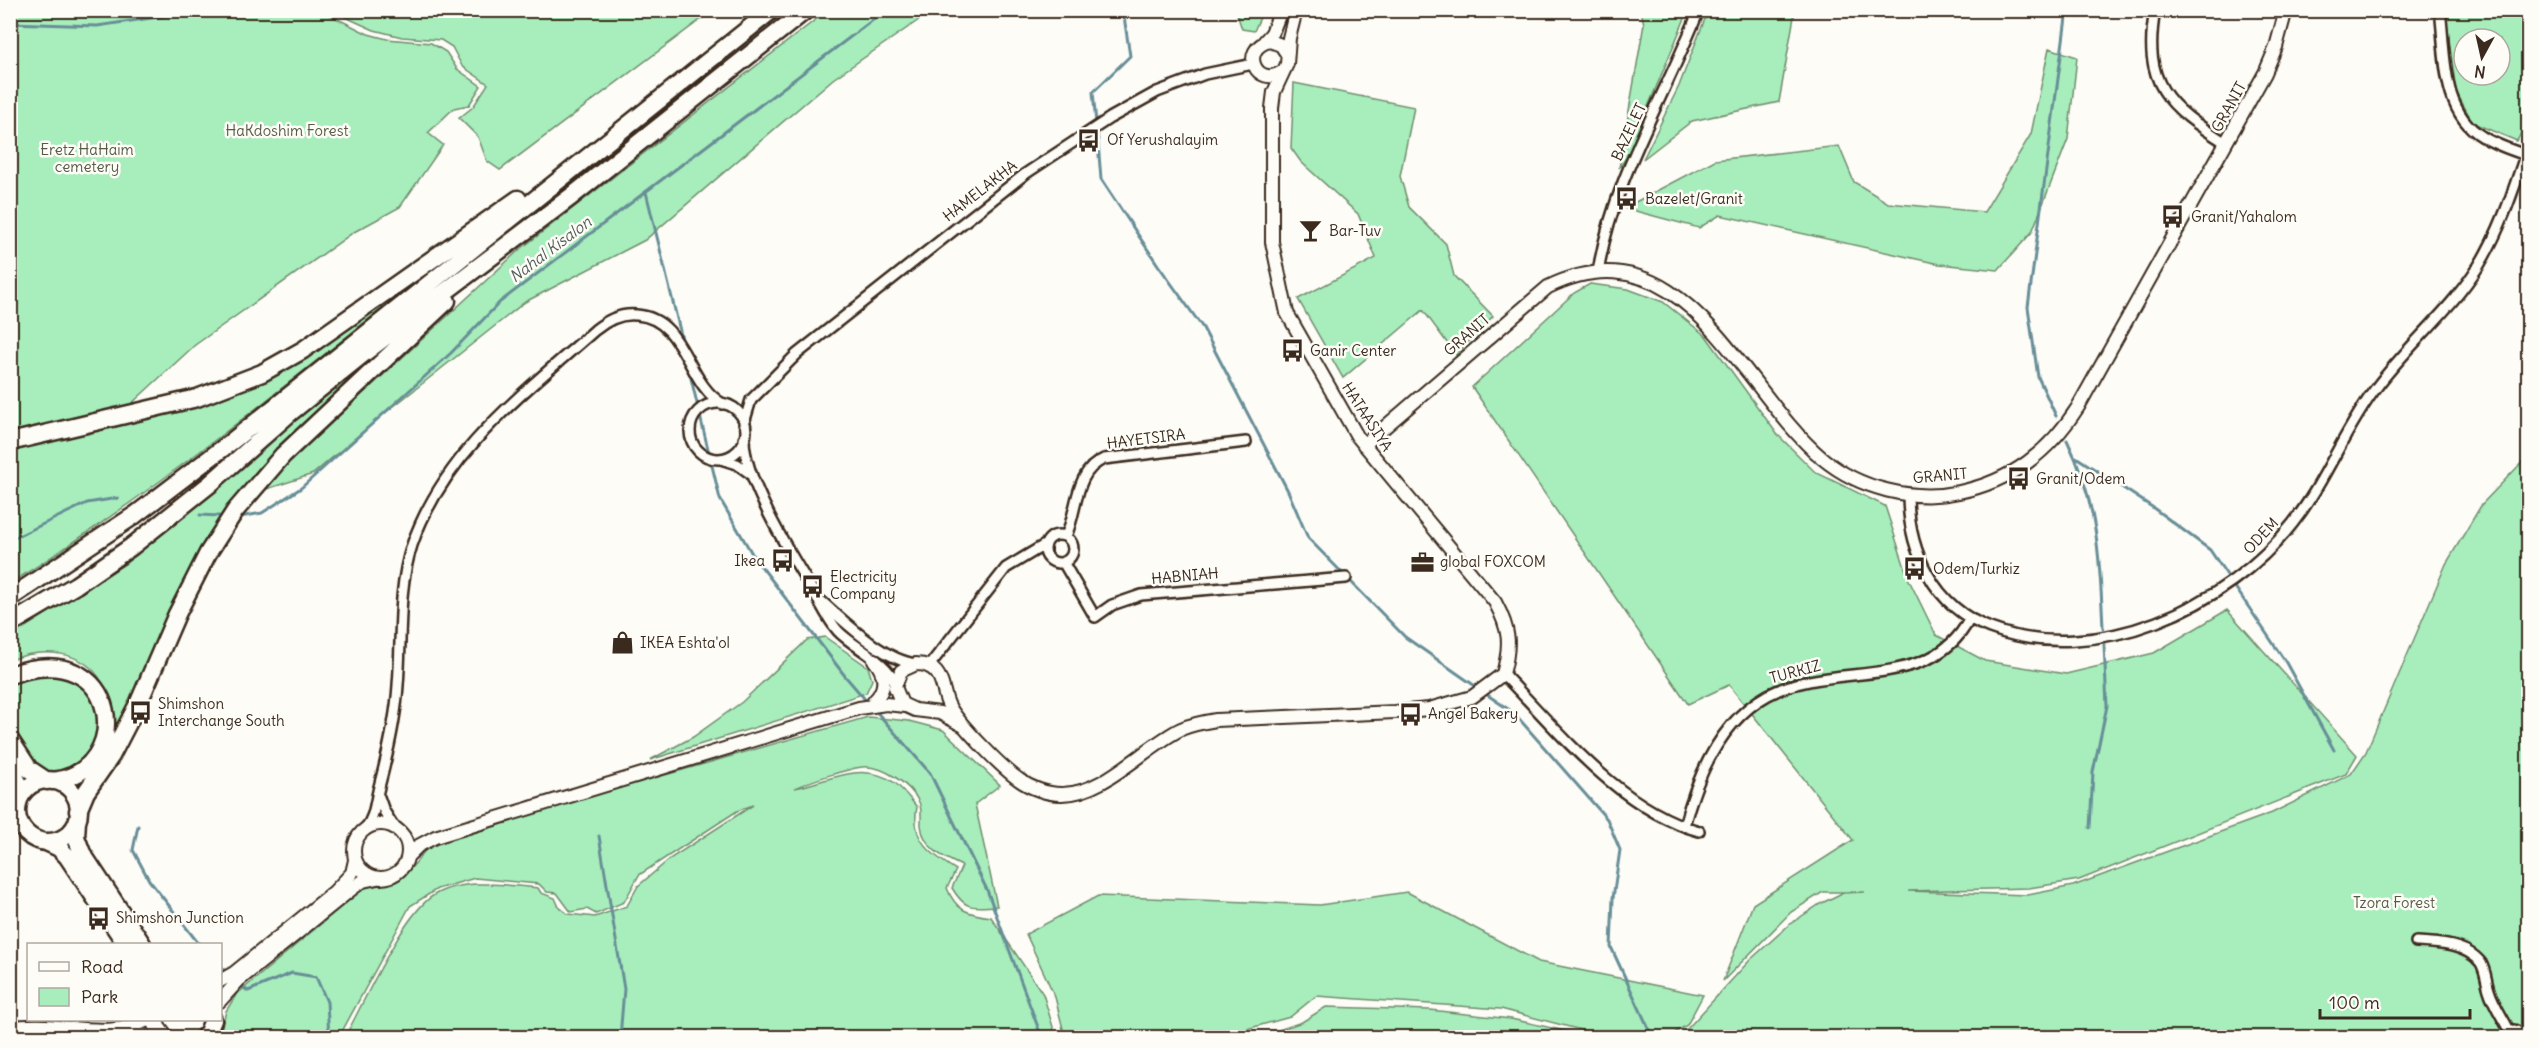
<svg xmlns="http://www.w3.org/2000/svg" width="2539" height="1048" font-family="Delius,sans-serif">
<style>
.green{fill:#a7eebc;stroke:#718c6d;stroke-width:1.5;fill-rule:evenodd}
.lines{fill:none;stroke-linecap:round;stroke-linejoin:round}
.stream{stroke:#688e97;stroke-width:3}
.minor-casing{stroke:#3b2a1e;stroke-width:14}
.tertiary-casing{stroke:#3b2a1e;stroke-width:16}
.trunk-casing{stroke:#3b2a1e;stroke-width:21}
.minor{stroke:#fdfcf7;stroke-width:9}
.tertiary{stroke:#fdfcf7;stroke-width:12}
.trunk{stroke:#fdfcf7;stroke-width:16}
.labels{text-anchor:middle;stroke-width:5;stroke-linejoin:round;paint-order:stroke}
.street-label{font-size:15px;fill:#3b2a1e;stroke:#fdfcf7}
.park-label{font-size:15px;fill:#565b46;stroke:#fdfcf7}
.poi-label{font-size:15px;fill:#3b2a1e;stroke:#fdfcf7;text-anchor:start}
.water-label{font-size:16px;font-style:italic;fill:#525c5a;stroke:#fdfcf7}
</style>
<rect width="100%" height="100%" fill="#fdfcf7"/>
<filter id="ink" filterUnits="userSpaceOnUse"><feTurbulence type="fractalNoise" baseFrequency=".0167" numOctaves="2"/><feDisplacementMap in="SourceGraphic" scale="12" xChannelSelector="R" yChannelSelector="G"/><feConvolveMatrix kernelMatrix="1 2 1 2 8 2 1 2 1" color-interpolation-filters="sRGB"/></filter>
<g filter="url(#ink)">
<path class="green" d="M 828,10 L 932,11 L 833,79 L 645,240 L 525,302 L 374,422 L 313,474 L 264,490 L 292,459 L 518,251 Z
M 11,11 L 322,11 L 368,34 L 387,39 L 431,43 L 446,52 L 457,69 L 481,86 L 469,105 L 454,108 L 428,133 L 443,145 L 400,207 L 354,232 L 195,345 L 130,405 L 113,416 L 11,434 Z
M 332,11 L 712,11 L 500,170 L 487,161 L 478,137 L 459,118 L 473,107 L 488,84 L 462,66 L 452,47 L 441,40 L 402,37 L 374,30 Z
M 1236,11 L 1263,11 L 1254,31 L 1242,29 Z
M 1641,11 L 1688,11 L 1627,157 L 1619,168 L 1644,24 Z
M 1708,11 L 1795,11 L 1779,102 L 1692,121 L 1643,159 L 1679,86 Z
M 2445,11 L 2528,11 L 2528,119 L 2517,141 L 2473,123 L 2456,91 ZM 2464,39 L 2500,39 L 2500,75 L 2464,75 Z
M 2049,48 L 2077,57 L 2068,139 L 2032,232 L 1998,270 L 1939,264 L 1720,215 L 1699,228 L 1624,208 L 1715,160 L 1839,146 L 1854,182 L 1888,203 L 1984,212 L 2031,134 Z
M 1294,83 L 1414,107 L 1400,176 L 1409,207 L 1446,244 L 1454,276 L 1493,316 L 1456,355 L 1423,310 L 1343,378 L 1298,299 L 1376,258 L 1358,214 L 1301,162 L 1291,148 Z
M 447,256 C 305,370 165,486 11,583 L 10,447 L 198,402 Z
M 1590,284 L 1628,289 L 1663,302 L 1706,336 L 1777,434 L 1815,472 L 1885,506 L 1909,580 L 1936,635 L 1985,661 L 2066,674 L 2154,653 L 2227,610 L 2357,755 L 2346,774 L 2079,880 L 2029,888 L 1908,891 L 2028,895 L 2073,886 L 2272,813 L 2351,774 L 2366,752 L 2446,564 L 2482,504 L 2528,456 L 2528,1037 L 1675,1037 L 1688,1028 L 1750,960 L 1790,924 L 1820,904 L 1842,893 L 1865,892 L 1823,892 L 1791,912 L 1723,981 L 1753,904 L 1853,840 L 1729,685 L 1688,704 L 1472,387 L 1574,293 Z
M 435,305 L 250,482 L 81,791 L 69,782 L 79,777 C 86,763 110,722 111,709 C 111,700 107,690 102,682 C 84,650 42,647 11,660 L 11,636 L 125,564 L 186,513 L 298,415 Z
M 825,637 L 868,667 L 872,680 L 866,693 L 650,760 L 693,737 L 742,702 L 807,640 Z
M 36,674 L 75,679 L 95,700 L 99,728 L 91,749 L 75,765 L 50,775 L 37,767 L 11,726 L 11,681 Z
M 868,717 L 909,721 L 943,730 L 1000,785 L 975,804 L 997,906 C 972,907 966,911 952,888 L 962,866 C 944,858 923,848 921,825 C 921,819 922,808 919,802 C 910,784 883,765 862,767 C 847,769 809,781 795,788 C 829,781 862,760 895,783 C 903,789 910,799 917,807 C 910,840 931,854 956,870 L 947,888 C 956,911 968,914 991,917 L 1043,994 L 1056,1037 L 345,1037 C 364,1002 403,914 434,895 C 462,878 507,885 538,888 L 541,893 L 555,898 L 559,907 L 568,914 L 595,917 L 627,906 L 638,886 L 671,858 L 753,805 L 737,811 L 639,875 L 624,902 L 596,914 L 587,909 L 571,912 L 557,893 L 547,892 L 539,884 L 475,878 L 437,889 L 410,906 L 339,1037 L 219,1038 L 226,1011 L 236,995 L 365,887 C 402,885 411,870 431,842 Z
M 1407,892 L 1539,962 L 1703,995 L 1687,1025 L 1667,1038 L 1608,1037 L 1501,1009 L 1316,996 L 1290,1017 L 1236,1032 L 1232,1037 L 1065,1037 L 1055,997 L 1026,934 L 1098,896 L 1320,905 Z
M 1326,1007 L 1430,1010 L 1511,1019 L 1592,1037 L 1258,1037 L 1302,1022 Z"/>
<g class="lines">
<path class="stream" d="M 616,10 L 626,12
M 10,23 L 97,26 L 192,12 L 298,10
M 1096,123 L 1093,92 L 1130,56 L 1123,10
M 1097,130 L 1101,179 L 1158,265 L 1203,328 L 1288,491 L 1308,538 L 1405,637 L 1478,688
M 646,192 L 683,343
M 689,370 L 720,499 L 754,557 L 845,676 L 869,704
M 2056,416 L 2038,377 L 2028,307 L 2067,10
M 2067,440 C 2098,503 2100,560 2103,628
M 2076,457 L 2152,507 L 2210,550 L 2285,661 L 2334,750
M 200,515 L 219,516
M 240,517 L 262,513 L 301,488 L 451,353 L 500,302 L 886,10
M 10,540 L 87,503 L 118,498
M 1483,692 L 1514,713 L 1607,819 L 1620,850 L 1613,898 L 1611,947 L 1653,1038
M 874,709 L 930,773 L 987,890 L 1042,1038
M 138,826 L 133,850 L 149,880 L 199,944
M 2090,828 L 2093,772 L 2107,706 L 2104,645
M 599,836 L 624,989 L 620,1038
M 220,967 L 227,972
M 240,985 L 248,991 L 292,973 L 316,977 L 327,1002 L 329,1038"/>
<defs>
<path id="minor" d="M 2155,10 C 2142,84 2167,106 2226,143
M 2440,10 C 2446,54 2440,111 2483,137 C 2496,145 2511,150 2526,155
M 1598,272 C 1613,178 1665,97 1699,10
M690 431a28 28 0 1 1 56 0a28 28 0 1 1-56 0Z
M 744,423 L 751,400 L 797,354 L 1025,174 L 1110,118 L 1157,92 L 1205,74 L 1253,64
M 744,439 C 744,481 794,560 816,596 C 823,608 829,621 838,631 C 853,647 888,662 895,683
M 721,459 L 737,464 L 751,474
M 1908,494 C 1908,551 1934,607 1990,628 C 2095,668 2228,607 2293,523 C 2326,481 2344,430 2376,388 C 2407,346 2450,311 2478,267 C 2501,230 2514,188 2528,147
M1045 549a14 14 0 1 1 28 0a14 14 0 1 1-28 0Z
M 1066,536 C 1078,510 1074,471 1104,459 L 1246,442
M 1063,562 L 1095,617 L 1112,605 L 1141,595 L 1346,578
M 821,601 C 845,622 883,660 916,664
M 929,666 L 1006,568 L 1046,544
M 1503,674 C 1559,731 1619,809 1699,831
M 379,797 L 384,811 L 394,827
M 1684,826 C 1697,776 1720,721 1768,695 C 1833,660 1932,694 1970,618
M 365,829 C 375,817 375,802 379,787 C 388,753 396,719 398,685 C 402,638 397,591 412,545 C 444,452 524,393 595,330 C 607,320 621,313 637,315 C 686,319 686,384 723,404
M 2416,942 C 2437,943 2467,944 2481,963 C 2486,972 2486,981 2489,990 C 2493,1004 2503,1018 2510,1032
M 2504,1038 L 2514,1030 L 2521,1033 L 2525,1038"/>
<path id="tertiary" d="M 1264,42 L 1272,33 L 1281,10
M 1282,72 C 1257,89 1238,49 1270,41 L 1281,45 L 1287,54
M 1364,445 L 1548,287 C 1684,221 1740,389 1822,458 C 1859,489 1913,502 1959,492 C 2012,481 2049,452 2078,407 L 2265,73 L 2276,47 L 2286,10
M 874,660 C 885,673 888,688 874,701
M 962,725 L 940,713 L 915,710 L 902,704 L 895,687 L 901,671 L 916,664 C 924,664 931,666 936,672 C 944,681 943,695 949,706 C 959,724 1001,767 1018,779 C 1030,788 1047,794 1061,794 C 1103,795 1144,747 1181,729 C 1192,724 1204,722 1216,720 L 1395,712 L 1429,709 L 1472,697 L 1503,674 C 1511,644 1510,630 1495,602 L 1357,436 L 1287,313 L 1272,242 L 1272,108 L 1274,92 L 1287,64 L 1289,38 L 1296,10
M354 851a27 27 0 1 1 54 0a27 27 0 1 1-54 0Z
M 408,856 L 418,846 L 435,837 L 859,708 L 886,704 L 905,706
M 220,981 L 234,973 L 334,892 L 352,873 L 355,860
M 220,1001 L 239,980 L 353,888 L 363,881 L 377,878
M 10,1028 C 56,1019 104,1042 148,1020
M 123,1031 L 159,1038"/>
<path id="trunk" d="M 10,442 L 197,398 L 262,373 L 303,350 L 518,199
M 10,598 L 135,515 L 231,442 L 772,10
M 10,624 L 76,585 L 131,547 L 210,484 L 291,412 L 368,350 L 572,196 L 806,10
M 10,675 C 122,634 136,772 52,781
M 10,740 L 29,769 L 47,781
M 10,766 L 19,784 L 19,800
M17 811a31 31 0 1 1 62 0a31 31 0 1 1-62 0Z
M 78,811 L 86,792 L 111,756 L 139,702 L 177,614 L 208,553 L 235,511 L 283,455 L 447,301
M 77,821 L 76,837 L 82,853 L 142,944
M 46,842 L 59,848 L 67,856 L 126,944
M 154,1020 L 158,1029 L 165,1038
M 203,1038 L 208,1032 L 213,1020"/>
</defs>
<use href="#minor" class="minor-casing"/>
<use href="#tertiary" class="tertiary-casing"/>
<use href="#trunk" class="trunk-casing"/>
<use href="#minor" class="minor"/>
<use href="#tertiary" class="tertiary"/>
<use href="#trunk" class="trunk"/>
</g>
</g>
<defs>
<symbol id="bus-bare" viewBox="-9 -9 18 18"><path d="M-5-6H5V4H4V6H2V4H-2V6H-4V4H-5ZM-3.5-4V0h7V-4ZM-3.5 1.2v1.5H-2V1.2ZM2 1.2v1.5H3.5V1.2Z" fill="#3b2a1e" stroke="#fdfcf7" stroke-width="2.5" paint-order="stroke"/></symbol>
<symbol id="bar-bare" viewBox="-9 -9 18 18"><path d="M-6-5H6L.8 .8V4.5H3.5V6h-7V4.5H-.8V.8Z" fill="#3b2a1e" stroke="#fdfcf7" stroke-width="2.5" paint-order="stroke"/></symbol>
<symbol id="office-bare" viewBox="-9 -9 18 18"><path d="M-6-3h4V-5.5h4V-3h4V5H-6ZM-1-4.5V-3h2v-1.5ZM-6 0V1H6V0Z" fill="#3b2a1e" stroke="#fdfcf7" stroke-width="2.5" paint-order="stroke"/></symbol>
<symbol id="shop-bare" viewBox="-9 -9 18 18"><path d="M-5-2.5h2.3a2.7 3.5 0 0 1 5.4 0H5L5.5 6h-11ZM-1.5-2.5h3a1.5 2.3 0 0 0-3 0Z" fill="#3b2a1e" stroke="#fdfcf7" stroke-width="2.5" paint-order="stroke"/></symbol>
</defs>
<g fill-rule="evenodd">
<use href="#bus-bare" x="1072" y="124" width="33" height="33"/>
<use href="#bus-bare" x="1610" y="182" width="33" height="33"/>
<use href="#bus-bare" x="2156" y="200" width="33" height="33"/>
<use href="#bar-bare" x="1294" y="214" width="33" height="33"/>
<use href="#bus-bare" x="1276" y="334" width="33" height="33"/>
<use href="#bus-bare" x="2002" y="462" width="33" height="33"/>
<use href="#bus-bare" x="766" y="544" width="33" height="33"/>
<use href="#office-bare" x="1406" y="546" width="33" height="33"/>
<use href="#bus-bare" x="1898" y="552" width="33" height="33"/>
<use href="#bus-bare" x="796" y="570" width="33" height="33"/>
<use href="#shop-bare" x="606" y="626" width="33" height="33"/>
<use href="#bus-bare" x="124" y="696" width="33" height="33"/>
<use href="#bus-bare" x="1394" y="698" width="33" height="33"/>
<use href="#bus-bare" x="82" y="902" width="33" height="33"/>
</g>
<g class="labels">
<g class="street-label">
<text transform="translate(2229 107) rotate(-61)" y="5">GRANIT</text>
<text transform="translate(1629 132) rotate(-65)" y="5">BAZELET</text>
<text transform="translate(980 191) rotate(-38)" y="5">HAMELAKHA</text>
<text transform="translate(1467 335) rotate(-41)" y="5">GRANIT</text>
<text transform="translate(1367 417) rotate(57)" y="5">HATAASIYA</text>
<text transform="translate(1146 439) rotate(-7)" y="5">HAYETSIRA</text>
<text transform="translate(1940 476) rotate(-5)" y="5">GRANIT</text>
<text transform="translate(2261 536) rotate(-47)" y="5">ODEM</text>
<text transform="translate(1185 576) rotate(-5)" y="5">HABNIAH</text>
<text transform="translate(1795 672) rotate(-15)" y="5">TURKIZ</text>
</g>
<g class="park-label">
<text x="287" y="136">HaKdoshim Forest</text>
<text x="87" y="155">Eretz HaHaim<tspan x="87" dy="17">cemetery</tspan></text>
<text x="2394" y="908">Tzora Forest</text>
</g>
<g class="poi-label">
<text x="1107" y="145">Of Yerushalayim</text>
<text x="1645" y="204">Bazelet/Granit</text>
<text x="2191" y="222">Granit/Yahalom</text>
<text x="1329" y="236">Bar-Tuv</text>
<text x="1310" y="356">Ganir Center</text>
<text x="2036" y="484">Granit/Odem</text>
<text x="765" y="566" text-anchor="end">Ikea</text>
<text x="1440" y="567">global FOXCOM</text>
<text x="1933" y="574">Odem/Turkiz</text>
<text x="830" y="582">Electricity<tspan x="830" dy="17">Company</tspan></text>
<text x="640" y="648">IKEA Eshta'ol</text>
<text x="158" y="709">Shimshon<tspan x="158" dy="17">Interchange South</tspan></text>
<text x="1428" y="719">Angel Bakery</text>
<text x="116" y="923">Shimshon Junction</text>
</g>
<g class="water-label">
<text transform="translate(550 249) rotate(-37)" y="6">Nahal Kisalon</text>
</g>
</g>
<rect width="2539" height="1048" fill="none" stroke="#fdfcf7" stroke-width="36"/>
<rect x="18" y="18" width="2503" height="1012" fill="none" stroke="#3b2a1e" stroke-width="2" filter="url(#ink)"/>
<rect x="27" y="943" width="195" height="78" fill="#fdfcf7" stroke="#afa8a0" stroke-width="1.5"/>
<rect x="39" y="962" width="30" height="9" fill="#fdfcf7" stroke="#afa8a0" stroke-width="1.5"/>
<text x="81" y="973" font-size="18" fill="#3b2a1e">Road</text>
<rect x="39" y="988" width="30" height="18" fill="#a7eebc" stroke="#afa8a0" stroke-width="1.5"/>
<text x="81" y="1003" font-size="18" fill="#3b2a1e">Park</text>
<g transform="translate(2482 57) rotate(188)"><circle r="28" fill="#fdfcf7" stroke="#afa8a0" stroke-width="1.5"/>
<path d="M0-4.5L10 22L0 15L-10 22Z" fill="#3b2a1e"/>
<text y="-9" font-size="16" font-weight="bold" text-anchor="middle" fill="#3b2a1e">N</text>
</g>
<path d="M2320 1009v9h150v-9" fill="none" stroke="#3b2a1e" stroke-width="3"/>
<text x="2329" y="1009" font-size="18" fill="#3b2a1e" stroke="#fdfcf7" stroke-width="4.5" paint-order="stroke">100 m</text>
</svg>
